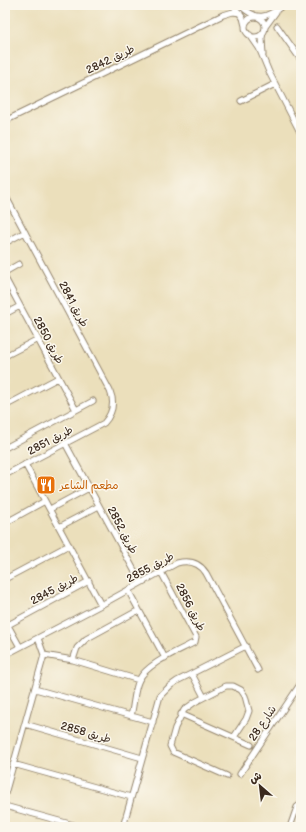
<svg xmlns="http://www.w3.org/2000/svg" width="306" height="832" font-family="'Balsamiq Sans','Playpen Sans Arabic',sans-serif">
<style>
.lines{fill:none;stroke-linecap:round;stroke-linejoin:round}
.minor-casing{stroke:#93846c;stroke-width:7}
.minor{stroke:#fff;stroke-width:5}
.labels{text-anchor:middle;stroke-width:3;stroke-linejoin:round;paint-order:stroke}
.street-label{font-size:11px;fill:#3b2a1e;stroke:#fbf7ec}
.food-label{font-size:11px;fill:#c56008;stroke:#fbf7ec;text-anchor:start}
</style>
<rect width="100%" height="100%" fill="#fbf7ec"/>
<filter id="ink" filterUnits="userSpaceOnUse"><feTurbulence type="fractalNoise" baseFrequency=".025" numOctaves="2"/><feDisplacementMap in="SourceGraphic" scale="8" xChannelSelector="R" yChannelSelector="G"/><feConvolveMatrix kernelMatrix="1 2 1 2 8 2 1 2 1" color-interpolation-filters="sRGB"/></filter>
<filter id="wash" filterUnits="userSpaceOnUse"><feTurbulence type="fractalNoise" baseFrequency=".012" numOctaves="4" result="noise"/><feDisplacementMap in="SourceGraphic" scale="16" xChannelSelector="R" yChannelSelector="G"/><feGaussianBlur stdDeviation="0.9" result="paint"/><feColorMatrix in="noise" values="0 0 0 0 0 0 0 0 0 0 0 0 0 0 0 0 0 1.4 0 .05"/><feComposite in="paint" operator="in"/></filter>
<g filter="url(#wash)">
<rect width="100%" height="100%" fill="#ebdfbb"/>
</g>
<g filter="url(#ink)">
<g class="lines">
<defs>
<path id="minor" d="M 233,5 L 243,18 L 245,26
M 240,5 C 257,22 266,18 284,5
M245 27a10 10 0 1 1 20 0a10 10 0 1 1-20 0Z
M 277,26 L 301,60
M 265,27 L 276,12
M 250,35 L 259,48 L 269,72 L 301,134
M 263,55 L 262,38 L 263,33
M 241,101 L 275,84
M 5,121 L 223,15 L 233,12 L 240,13
M 5,195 L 110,391 C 115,403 113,413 104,423 L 5,475
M 5,243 L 25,232
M 5,272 L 19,264
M 5,278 L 76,410
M 5,314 L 20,306
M 5,356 L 38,339
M 5,406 L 58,378
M 65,443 L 141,583
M 5,448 L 93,401
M 25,464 L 101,605
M 50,509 L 89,488
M 5,523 L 45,501
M 59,527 L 99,506
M 5,579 L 69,545
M 128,590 L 165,658
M 5,620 L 20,647
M 8,625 L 89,581
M 5,655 L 101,605 L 177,563 C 189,560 199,562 206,573 L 258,670
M 44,655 L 73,660 L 139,680
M 73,660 L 77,648 L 86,639 L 139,610
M 192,674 L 204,697
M 35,689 L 153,722
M 181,714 L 251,745
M 131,716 C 134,705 134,690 139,680 C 147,663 179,651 195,642 L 196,637 L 161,572
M 25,724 L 142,758
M 13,764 L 131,797
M 240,774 L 301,683
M 227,776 L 173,752 L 170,746 L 175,728 L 184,710 L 195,702 L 226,686 L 233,686 L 241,690 L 245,696 L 249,711 L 246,719 L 234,737
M 5,794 L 44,655 L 38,638
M 5,806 L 81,827
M 123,827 L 160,696 L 170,686 L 177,681 L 246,646
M 290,827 L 297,807 L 301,804"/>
</defs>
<use href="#minor" class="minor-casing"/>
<use href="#minor" class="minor"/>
</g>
</g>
<defs>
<symbol id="restaurant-square" viewBox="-11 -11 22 22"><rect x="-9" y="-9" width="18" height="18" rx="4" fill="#e8710a" stroke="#fbf7ec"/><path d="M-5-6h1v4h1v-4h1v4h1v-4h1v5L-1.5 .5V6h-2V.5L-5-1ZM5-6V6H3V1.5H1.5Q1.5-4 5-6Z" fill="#fff"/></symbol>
</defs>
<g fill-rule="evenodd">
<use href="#restaurant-square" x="35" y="474" width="22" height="22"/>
</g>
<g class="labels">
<g class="street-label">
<text transform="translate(110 59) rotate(-26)" y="4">طريق 2842</text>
<text transform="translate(74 304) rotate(62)" y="4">طريق 2841</text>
<text transform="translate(49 340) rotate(62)" y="4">طريق 2850</text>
<text transform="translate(50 440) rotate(-28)" y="4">طريق 2851</text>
<text transform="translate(123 530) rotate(62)" y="4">طريق 2852</text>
<text transform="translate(150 567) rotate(-28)" y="4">طريق 2855</text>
<text transform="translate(54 589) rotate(-28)" y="4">طريق 2845</text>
<text transform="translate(191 607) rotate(63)" y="4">طريق 2856</text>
<text transform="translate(262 723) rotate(-56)" y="4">شارع 28</text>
<text transform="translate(86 732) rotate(16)" y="4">طريق 2858</text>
</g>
<g class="food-label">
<text x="60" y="489">مطعم الشاعر</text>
</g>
</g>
<rect width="306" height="832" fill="none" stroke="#fbf7ec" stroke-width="20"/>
<g transform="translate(260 786) rotate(332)" stroke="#fbf7ec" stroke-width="3" paint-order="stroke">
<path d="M0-3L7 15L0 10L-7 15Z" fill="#3b2a1e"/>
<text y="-6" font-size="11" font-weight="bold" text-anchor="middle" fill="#3b2a1e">ش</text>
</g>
</svg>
